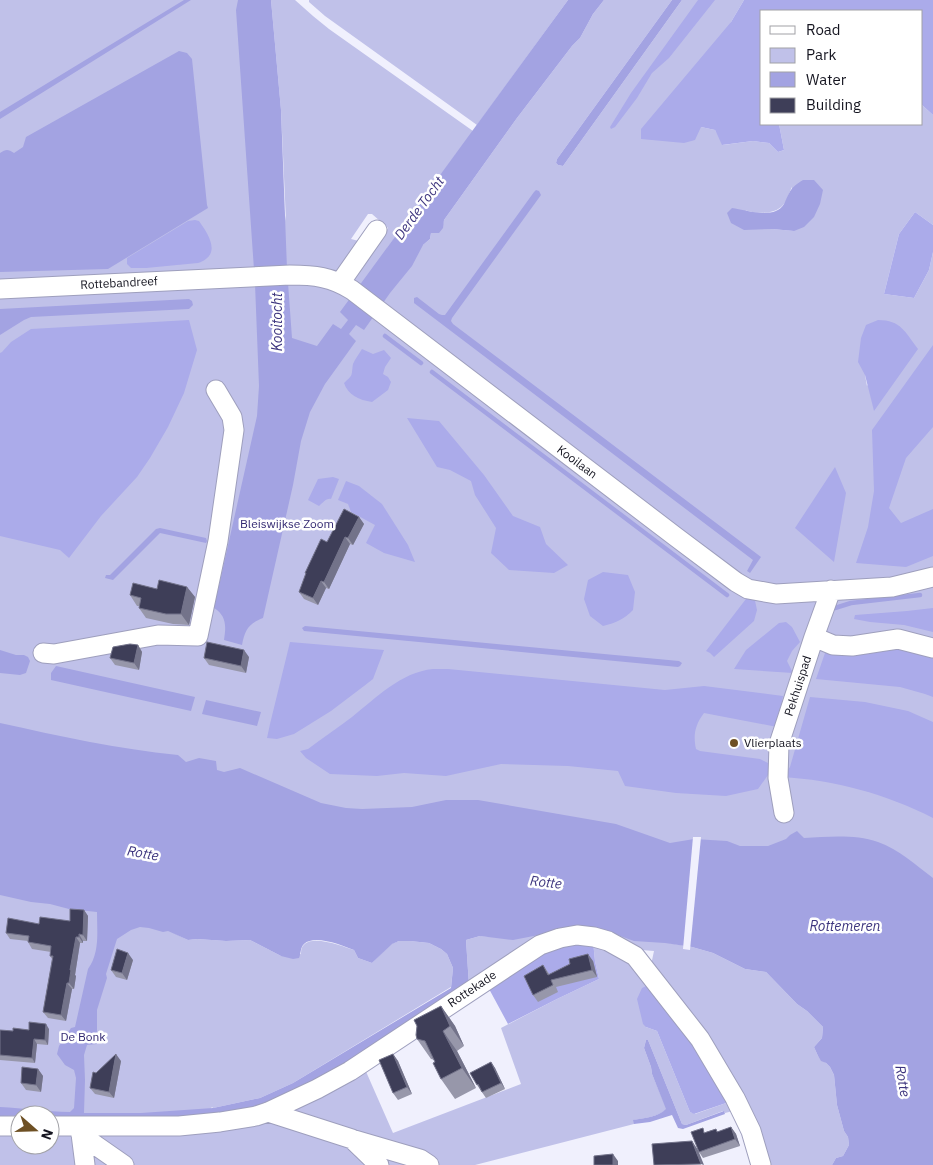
<svg xmlns="http://www.w3.org/2000/svg" width="933" height="1165" font-family="'IBM Plex Sans',sans-serif">
<style>
.green{fill:#c0c1e9;fill-rule:evenodd}
.forest{fill:#ababea}
.water{fill:#a3a3e2;fill-rule:evenodd}
.pier{fill:#f0f0fd}
.lines{fill:none;stroke-linecap:round;stroke-linejoin:round}
.stream{stroke:#a3a3e2;stroke-width:4.5}
.minor-casing{stroke:#9e9fbd;stroke-width:21}
.minor{stroke:#fff;stroke-width:19}
.wall{fill:#9797aa}
.shaded-wall{fill:#73738a}
.building{fill:#3e3e58;stroke:#73738a}
.poi-dot{fill:#6e5024;stroke:#fff;stroke-width:2}
.labels{text-anchor:middle;stroke-width:5;stroke-linejoin:round;paint-order:stroke}
.street-label{font-size:12px;fill:#151520;stroke:#fff}
.park-label{font-size:12px;fill:#322871;stroke:#fff}
.poi-label{font-size:12px;fill:#151520;stroke:#fff;text-anchor:start}
.water-label{font-size:14px;font-style:italic;fill:#3e367f;stroke:#fff}
</style>
<rect width="100%" height="100%" fill="#f0f0fd"/>
<path class="green" d="M 0,0 L 249,0 L 286,221 L 281,110 L 271,0 L 295,0 L 313,16 L 329,29 L 473,131 L 387,248 L 423,245 L 430,239 L 431,233 L 442,228 L 444,220 L 517,118 L 572,46 L 580,38 L 593,14 L 604,0 L 672,0 L 557,159 L 556,163 L 558,165 L 563,166 L 682,0 L 744,0 L 731,22 L 701,127 L 715,130 L 723,145 L 753,141 L 769,143 L 778,152 L 784,150 L 779,124 L 922,124 L 922,105 L 933,115 L 933,225 L 915,212 L 899,234 L 884,294 L 914,298 L 929,270 L 933,252 L 933,922 L 346,832 L 0,754 ZM 792,187 L 794,231 L 772,229 L 745,210 C 755,214 775,215 783,205 C 787,201 789,193 792,187 ZM 368,214 L 372,214 L 388,228 L 378,246 L 351,239 ZM 907,334 L 867,386 L 865,375 Z
M 309,0 L 568,0 L 477,125 L 325,16 L 309,2 Z
M 0,848 L 188,940 L 197,939 L 226,941 L 250,940 L 281,956 L 301,954 C 300,929 342,946 354,950 L 358,958 L 372,963 L 391,944 L 399,941 L 410,941 L 429,943 L 441,949 L 447,954 L 453,968 L 451,987 L 293,1083 L 260,1098 L 213,1108 L 212,1107 L 202,1120 L 20,1115 L 20,1119 L 0,1120 Z
M 583,928 L 692,947 L 713,953 L 745,969 L 766,972 L 797,1004 L 807,1011 L 823,1027 L 822,1038 L 814,1047 L 818,1056 L 821,1060 L 826,1063 L 830,1067 L 834,1075 L 837,1105 L 844,1131 L 848,1137 L 849,1145 L 843,1156 L 836,1158 L 832,1165 L 767,1165 L 651,965 L 654,951 L 641,950 L 598,933 L 469,986 L 466,940 L 480,936 L 495,937 L 536,935 Z
M 593,941 L 615,949 L 650,982 L 646,1027 L 657,1031 L 690,1112 L 695,1114 L 729,1102 L 733,1111 L 725,1113 L 723,1111 L 686,1125 L 682,1124 L 648,1040 L 646,1040 L 644,1048 L 651,1067 L 652,1074 L 665,1105 L 667,1109 C 658,1117 645,1118 634,1120 L 634,1124 L 475,1165 L 0,1165 L 0,1132 L 20,1131 L 20,1145 L 50,1145 L 50,1131 L 217,1127 L 364,1067 L 393,1133 L 521,1084 L 501,1028 L 557,999 L 599,979 L 595,961 Z"/>
<path class="forest" d="M 698,0 L 715,0 L 669,58 L 652,73 L 637,98 L 615,127 L 611,129 L 610,127 L 631,93 Z
M 744,0 L 933,0 L 933,115 L 922,105 L 922,11 L 762,11 L 762,124 L 779,124 L 784,150 L 778,152 L 769,143 L 753,141 L 722,145 L 715,130 L 701,127 L 695,140 L 684,143 L 641,139 L 641,129 L 731,22 Z
M 915,212 L 933,225 L 933,252 L 929,270 L 914,298 L 884,294 L 899,234 Z
M 195,220 L 199,221 C 209,235 222,255 198,263 L 146,268 L 131,268 L 127,264 L 127,258 L 188,221 Z
M 189,320 L 197,350 L 184,393 L 168,427 L 150,458 L 137,477 L 101,516 L 69,558 L 60,550 L 0,536 L 0,353 L 2,352 L 11,342 L 31,329 Z
M 878,320 C 901,320 905,332 918,349 L 874,411 L 865,375 L 858,362 L 861,338 L 866,325 Z
M 933,345 L 933,427 L 906,458 L 889,508 L 901,523 L 933,509 L 933,556 L 906,567 L 856,563 L 868,527 L 874,491 L 872,430 Z
M 362,349 L 373,354 L 384,350 L 391,358 L 385,367 L 383,374 L 388,377 L 391,382 L 388,390 L 372,402 C 359,400 348,395 344,383 C 354,374 351,376 353,364 C 355,359 359,354 362,349 Z
M 407,418 L 439,421 L 484,475 L 513,516 L 540,527 L 546,544 L 568,565 L 554,573 L 509,570 L 491,553 L 496,528 L 475,495 L 471,481 L 450,470 L 437,467 Z
M 835,467 L 846,493 L 834,562 L 795,528 Z
M 333,477 L 339,479 L 331,499 C 326,498 323,503 319,506 L 308,500 L 318,479 Z
M 346,481 L 359,486 L 382,504 L 408,545 L 415,562 L 384,553 L 366,543 L 375,525 L 351,512 L 348,504 L 338,500 Z
M 603,572 L 628,575 L 635,592 L 633,610 C 624,619 616,623 603,626 L 590,616 L 584,599 L 588,580 Z
M 749,595 L 754,596 L 757,610 L 754,621 L 714,657 L 710,653 L 706,651 Z
M 933,608 L 933,632 L 904,625 L 870,622 L 854,619 L 855,615 L 907,611 Z
M 786,622 L 792,627 L 800,642 L 792,651 L 787,661 L 793,673 L 734,669 L 746,650 L 779,623 Z
M 290,642 L 384,650 L 373,679 L 364,686 L 331,711 L 294,734 L 277,739 L 267,738 L 270,724 Z
M 902,647 L 933,657 L 933,697 L 925,694 L 900,687 L 816,679 L 825,653 Z
M 433,669 L 448,669 L 665,690 L 704,686 L 783,696 L 777,727 L 704,713 C 695,725 693,735 696,749 L 700,751 L 760,759 L 768,763 L 768,775 L 758,789 L 726,796 L 676,793 L 625,786 L 618,771 L 568,766 L 501,764 L 446,776 L 404,773 L 377,776 L 330,774 L 306,758 L 300,751 L 308,749 C 322,738 338,728 352,717 C 376,698 401,672 433,669 Z
M 810,697 L 865,702 L 908,711 L 933,722 L 933,818 C 886,794 835,780 782,777 L 790,767 Z
M 593,941 L 595,961 L 599,979 L 557,999 L 508,1024 L 488,987 L 548,947 Z
M 648,985 L 684,1027 L 729,1102 L 694,1114 L 690,1112 L 657,1031 L 646,1027 L 643,1024 L 637,999 L 642,988 Z"/>
<path class="water" d="M 184,0 L 191,0 L 0,119 L 0,112 Z
M 238,0 L 271,0 L 281,110 L 287,269 L 292,338 L 317,346 L 333,324 L 341,329 L 348,320 L 340,312 L 568,0 L 604,0 L 593,14 L 580,38 L 572,46 L 517,118 L 444,220 L 443,228 L 439,233 L 431,233 L 430,239 L 423,245 L 412,266 L 390,293 L 364,330 L 356,325 L 349,334 L 356,341 L 325,384 L 310,412 L 301,441 L 293,485 L 263,618 C 248,624 245,630 242,645 L 224,640 C 226,627 227,616 214,608 L 257,416 L 259,386 L 255,284 L 236,10 Z
M 672,0 L 682,0 L 563,166 L 558,165 L 556,163 L 557,159 Z
M 179,51 L 187,53 L 192,59 L 207,205 L 208,208 L 108,269 L 0,272 L 0,153 C 6,149 8,149 14,153 L 23,147 L 26,137 Z
M 803,180 L 814,180 L 823,190 L 820,204 L 814,217 L 804,227 L 794,231 L 772,229 L 744,230 L 731,223 L 727,213 L 732,208 C 746,210 775,220 784,204 C 791,190 789,189 803,180 Z
M 536,190 L 539,191 L 541,195 L 452,318 L 451,321 L 453,324 L 761,557 L 750,573 L 747,571 L 753,560 L 414,303 L 414,298 L 417,297 L 439,314 L 442,315 L 445,315 L 534,192 Z
M 189,299 L 192,301 L 193,305 L 189,309 L 31,317 L 24,320 L 0,335 L 0,309 Z
M 160,528 L 206,538 L 207,541 L 206,543 L 160,533 L 113,580 L 105,578 L 106,575 L 110,575 L 156,529 Z
M 305,626 L 679,661 L 682,663 L 680,666 L 678,667 L 304,631 L 302,628 Z
M 0,650 L 16,655 L 24,655 L 28,657 L 30,661 L 26,673 L 20,675 L 0,673 Z
M 56,666 L 195,697 L 191,711 L 51,680 L 51,673 Z
M 206,700 L 261,712 L 257,726 L 202,714 Z
M 0,723 C 59,736 118,749 178,755 L 186,762 L 199,758 L 216,761 L 217,770 L 224,772 L 240,768 L 321,803 L 346,808 L 362,809 L 412,807 L 446,800 L 478,800 L 616,824 L 670,843 L 694,839 L 727,841 L 740,846 L 768,846 L 786,839 L 790,835 L 797,831 L 804,838 C 828,837 854,834 878,842 C 898,849 916,865 933,878 L 933,1165 L 832,1165 L 836,1158 L 843,1156 L 849,1145 L 848,1137 L 844,1131 L 837,1105 L 834,1075 L 830,1067 L 826,1063 L 821,1061 L 818,1056 L 814,1047 L 822,1038 L 823,1027 L 807,1011 L 797,1004 L 766,972 L 745,969 L 713,953 L 692,947 L 665,943 L 634,941 L 612,933 L 549,933 L 513,940 L 480,936 L 466,940 L 469,986 L 341,1067 L 262,1105 L 219,1114 L 179,1117 L 50,1118 L 50,1115 L 0,1116 L 0,1107 C 24,1108 46,1112 70,1112 L 74,1108 L 76,1078 L 74,1070 L 65,1065 L 57,1054 L 59,1046 L 71,1028 L 75,1027 L 88,969 C 100,952 97,932 97,912 L 69,909 L 50,904 L 31,902 L 0,895 ZM 140,927 L 149,928 L 163,932 L 168,931 L 188,940 L 197,939 L 226,941 L 250,940 L 281,956 L 293,959 L 299,958 C 301,953 300,948 304,944 C 315,934 343,946 354,950 L 358,958 L 372,963 L 392,944 L 399,941 L 410,941 L 429,943 L 441,949 L 447,954 L 453,968 L 451,988 L 293,1083 L 260,1098 L 213,1108 L 141,1113 L 84,1113 L 85,1080 L 84,1055 L 87,1045 L 97,1044 L 97,1010 L 107,978 L 106,974 L 117,939 L 131,930 Z
M 646,1040 L 648,1040 L 682,1124 L 686,1125 L 724,1111 L 725,1114 L 683,1129 L 678,1128 L 672,1115 L 650,1122 L 634,1124 L 633,1120 C 645,1118 658,1117 666,1109 L 652,1074 L 651,1067 L 644,1048 Z"/>
<path class="pier" d="M 693,837 L 701,837 L 690,950 L 683,949 Z"/>
<g class="lines">
<path class="stream" d="M 385,336 L 421,363
M 432,372 L 727,595
M 835,608 L 851,603 L 920,595"/>
<defs>
<path id="minor" d="M 340,283 L 377,230
M 0,289 L 290,275 C 314,275 332,277 352,290 L 676,537 L 736,582 L 748,589 L 776,594 L 892,587 L 933,577
M 814,637 L 833,645 L 852,646 L 898,639 L 933,648
M 43,653 L 54,654 L 158,635 L 198,636 L 218,541 L 234,430 L 232,417 L 216,390
M 784,813 L 778,778 L 779,744 L 814,637 L 831,590
M 268,1112 L 352,1139 L 379,1165
M 0,1126 L 20,1126
M 50,1126 L 179,1126 L 220,1122 L 256,1116 L 268,1112 L 317,1089 L 350,1071 L 540,945 L 560,938 L 577,935 L 594,937 L 608,941 L 635,956 L 700,1039 L 735,1098 L 751,1131 L 761,1165
M 80,1126 L 85,1165
M 81,1135 L 124,1165
M 355,1140 L 420,1159 L 429,1165"/>
</defs>
<use href="#minor" class="minor-casing"/>
<use href="#minor" class="minor"/>
</g>
<path class="wall" d="M 359,517 L 364,524 L 353,545 L 350,544 L 329,589 L 326,588 L 318,605 L 304,599 L 299,592 L 306,574 L 305,573 L 327,542 Z
M 187,587 L 195,597 L 189,625 L 173,624 L 146,618 L 139,608 L 139,606 L 137,606 L 130,595 L 157,589 Z
M 138,645 L 142,652 L 139,670 L 115,665 L 110,658 Z
M 249,657 L 246,673 L 209,665 L 204,658 Z
M 84,910 L 88,916 L 87,941 L 83,941 L 83,943 L 80,943 L 75,975 L 76,976 L 74,989 L 72,989 L 66,1021 L 48,1018 L 43,1012 L 52,959 L 50,956 L 51,952 L 32,949 L 28,942 L 28,941 L 10,939 L 6,933 L 39,924 L 70,921 Z
M 133,960 L 127,980 L 116,977 L 111,970 Z
M 593,961 L 597,977 L 556,987 L 558,992 L 538,1002 L 533,995 L 543,965 L 550,975 Z
M 441,1006 L 455,1026 L 464,1046 L 457,1051 L 476,1088 L 455,1099 L 441,1079 L 435,1060 L 431,1059 L 417,1039 Z
M 49,1029 L 48,1045 L 37,1044 L 35,1063 L 0,1060 L 0,1030 L 13,1031 Z
M 393,1054 L 398,1061 L 412,1094 L 398,1100 L 393,1093 Z
M 121,1061 L 114,1098 L 95,1094 L 90,1088 L 96,1073 Z
M 491,1062 L 495,1068 L 505,1089 L 486,1098 L 477,1085 Z
M 38,1069 L 43,1076 L 41,1092 L 26,1090 L 21,1083 Z
M 731,1127 L 736,1134 L 740,1146 L 703,1158 L 699,1152 L 706,1132 L 716,1129 L 718,1132 Z"/>
<path class="shaded-wall" d="M 359,517 L 364,524 L 353,545 L 348,538 Z
M 345,537 L 350,544 L 329,589 L 324,582 Z
M 321,581 L 326,588 L 318,605 L 313,598 Z
M 187,587 L 195,597 L 189,625 L 181,614 Z
M 138,645 L 142,652 L 139,670 L 134,663 Z
M 244,650 L 249,657 L 246,673 L 241,666 Z
M 84,910 L 88,916 L 87,941 L 83,935 Z
M 79,934 L 83,941 L 83,943 L 79,937 Z
M 76,937 L 80,943 L 75,975 L 76,976 L 74,989 L 69,983 L 70,970 Z
M 128,953 L 133,960 L 127,980 L 122,973 Z
M 588,954 L 593,961 L 597,977 L 592,970 Z
M 67,983 L 72,989 L 66,1021 L 61,1015 Z
M 441,1006 L 455,1026 L 464,1046 L 450,1026 Z
M 46,1024 L 49,1029 L 48,1045 L 45,1040 Z
M 443,1031 L 457,1051 L 476,1088 L 462,1068 Z
M 34,1039 L 37,1044 L 35,1063 L 32,1058 Z
M 116,1054 L 121,1061 L 114,1098 L 109,1092 Z
M 393,1054 L 398,1061 L 412,1094 L 407,1087 Z
M 491,1062 L 495,1068 L 505,1089 L 501,1083 Z
M 38,1069 L 43,1076 L 41,1092 L 36,1085 Z
M 731,1127 L 736,1134 L 740,1146 L 735,1139 Z
M 692,1141 L 698,1150 L 704,1165 L 701,1164 Z
M 613,1154 L 618,1161 L 618,1165 L 613,1165 Z"/>
<path class="building" d="M 344,509 L 359,517 L 348,538 L 345,537 L 324,582 L 321,581 L 313,598 L 299,592 L 306,573 L 305,573 L 321,539 L 327,542 Z
M 159,580 L 187,587 L 181,614 L 166,614 L 139,608 L 141,598 L 130,595 L 133,583 L 157,589 Z
M 207,642 L 244,650 L 241,666 L 204,658 Z
M 130,644 L 138,645 L 134,663 L 110,658 L 113,647 Z
M 70,909 L 84,910 L 83,935 L 79,934 L 79,937 L 76,937 L 70,970 L 71,970 L 69,983 L 67,983 L 61,1015 L 43,1012 L 53,956 L 50,956 L 51,946 L 28,942 L 29,936 L 6,933 L 8,918 L 39,924 L 40,917 L 70,921 Z
M 117,949 L 128,953 L 122,973 L 111,970 Z
M 588,954 L 592,970 L 551,980 L 553,985 L 533,995 L 524,976 L 543,965 L 548,975 L 570,964 L 569,959 Z
M 441,1006 L 450,1026 L 443,1031 L 462,1068 L 441,1079 L 433,1063 L 435,1062 L 425,1041 L 417,1039 L 416,1035 L 417,1026 L 414,1020 Z
M 29,1022 L 46,1024 L 45,1040 L 34,1039 L 32,1058 L 0,1055 L 0,1030 L 13,1031 L 13,1028 L 29,1030 Z
M 116,1054 L 109,1092 L 90,1088 L 93,1072 L 96,1073 Z
M 393,1054 L 407,1087 L 393,1093 L 379,1060 Z
M 491,1062 L 501,1083 L 482,1092 L 478,1084 L 477,1085 L 470,1073 Z
M 22,1067 L 38,1069 L 36,1085 L 21,1083 Z
M 731,1127 L 735,1139 L 699,1152 L 691,1132 L 703,1128 L 704,1133 L 716,1129 L 717,1132 Z
M 692,1141 L 701,1164 L 654,1165 L 652,1144 Z
M 613,1154 L 613,1165 L 594,1165 L 594,1156 Z"/>
<circle class="poi-dot" cx="734" cy="743" r="5"/>
<g class="labels">
<g class="street-label">
<text transform="translate(119 283) rotate(-3)" y="4">Rottebandreef</text>
<text transform="translate(577 462) rotate(37)" y="4">Kooilaan</text>
<text transform="translate(798 686) rotate(-72)" y="4">Pekhuispad</text>
<text transform="translate(472 989) rotate(-34)" y="4">Rottekade</text>
</g>
<g class="park-label">
<text x="287" y="528">Bleiswijkse Zoom</text>
<text x="83" y="1041">De Bonk</text>
</g>
<g class="poi-label">
<text x="744" y="747">Vlierplaats</text>
</g>
<g class="water-label">
<text transform="translate(419 208) rotate(-54)" y="5">Derde Tocht</text>
<text transform="translate(277 322) rotate(-90)" y="5">Kooitocht</text>
<text transform="translate(143 853) rotate(10)" y="5">Rotte</text>
<text transform="translate(546 882) rotate(6)" y="5">Rotte</text>
<text x="845" y="931">Rottemeren</text>
<text transform="translate(903 1081) rotate(80)" y="5">Rotte</text>
</g>
</g>
<rect x="760" y="10" width="162" height="115" fill="#ffffff" stroke="#a1a1a6"/>
<rect x="770" y="26" width="25" height="8" fill="#ffffff" stroke="#a1a1a6"/>
<text x="806" y="35" font-size="15" fill="#151520">Road</text>
<rect x="770" y="48" width="25" height="15" fill="#c0c1e9" stroke="#a1a1a6"/>
<text x="806" y="60" font-size="15" fill="#151520">Park</text>
<rect x="770" y="72" width="25" height="15" fill="#a3a3e2" stroke="#a1a1a6"/>
<text x="806" y="85" font-size="15" fill="#151520">Water</text>
<rect x="770" y="98" width="25" height="15" fill="#3e3e58" stroke="#a1a1a6"/>
<text x="806" y="110" font-size="15" fill="#151520">Building</text>
<g transform="translate(35 1130) rotate(110)"><circle r="24" fill="#ffffff" stroke="#a1a1a6"/>
<path d="M0-4L9 19L0 12L-9 19Z" fill="#6e5024"/>
<text y="-8" font-size="14" font-weight="bold" text-anchor="middle" fill="#151520">N</text>
</g>
</svg>
